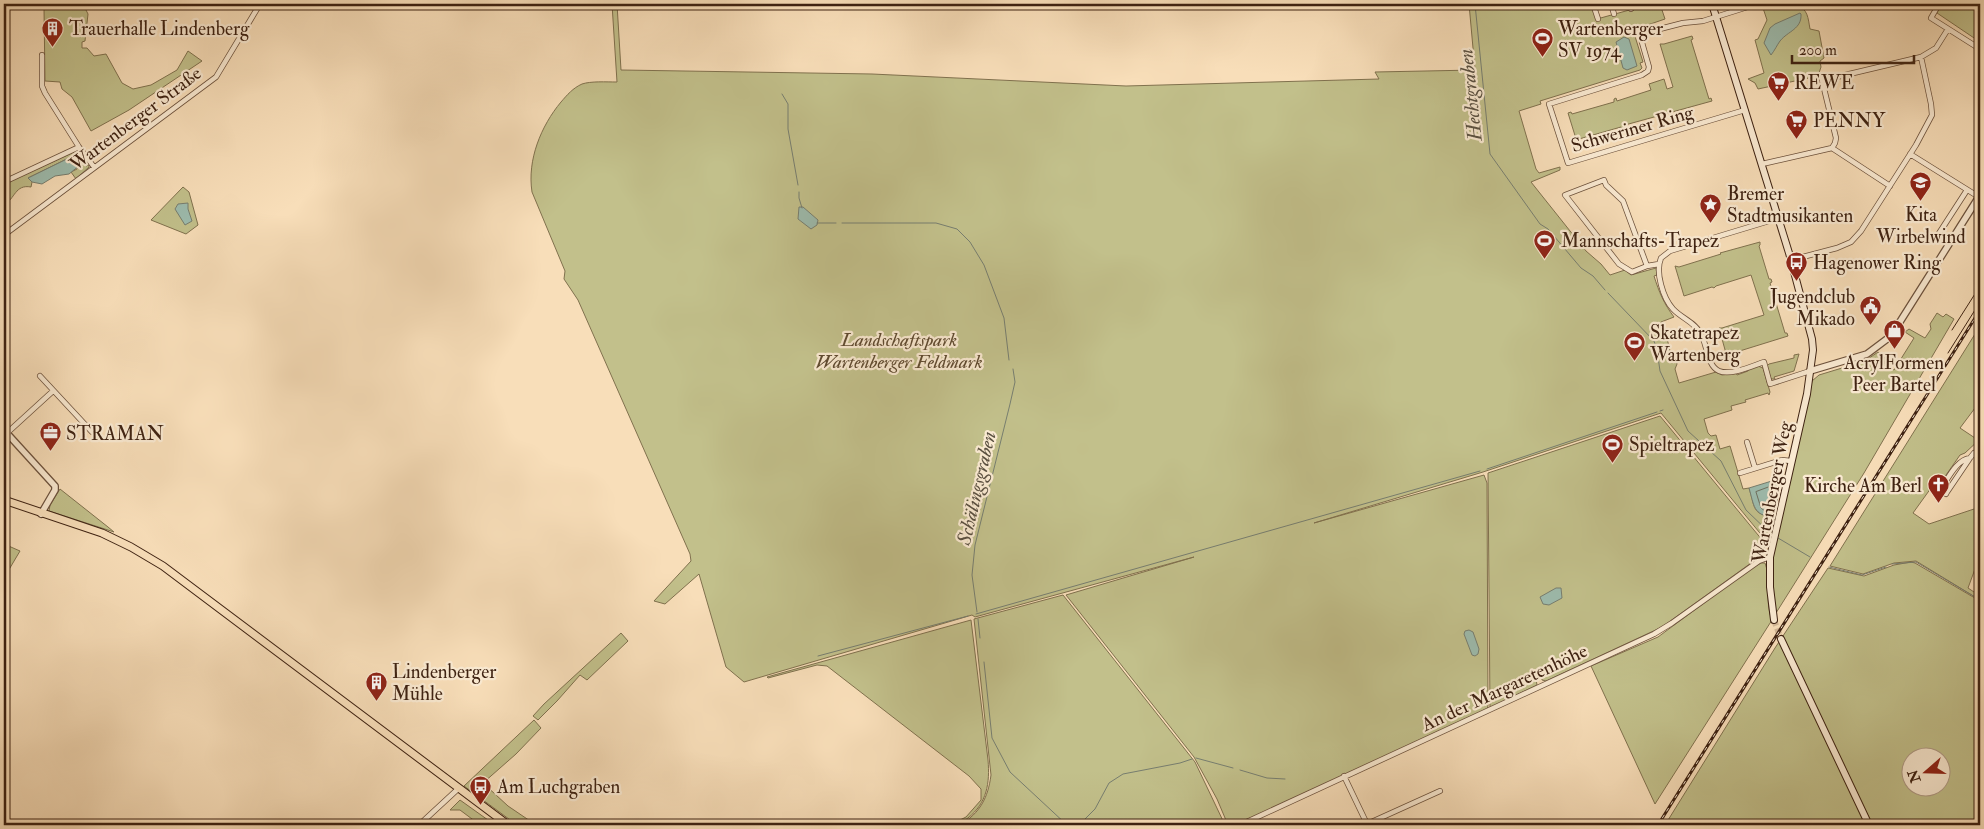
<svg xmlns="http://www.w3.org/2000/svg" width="1984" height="829" font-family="'IM FELL Double Pica',serif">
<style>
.green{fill:#c2c08b;stroke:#80714e;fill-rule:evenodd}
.water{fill:#9dbcae;stroke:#777e70}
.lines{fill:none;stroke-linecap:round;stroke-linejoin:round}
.shore{stroke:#6e6f60;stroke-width:1}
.stream{stroke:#777e70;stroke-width:1}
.secondary-tunnel{stroke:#d3b898;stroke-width:6;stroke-dasharray:6 3;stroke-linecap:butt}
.minor-casing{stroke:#6c513c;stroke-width:6}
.tertiary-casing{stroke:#6c513c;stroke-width:8}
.secondary-casing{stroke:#3e2212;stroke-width:8}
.primary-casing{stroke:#3e2212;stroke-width:9}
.minor{stroke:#faead2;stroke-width:4.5}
.tertiary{stroke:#faead2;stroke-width:5.5}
.secondary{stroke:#faead2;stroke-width:6}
.primary{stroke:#f8deb9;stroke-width:7}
.tram{stroke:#3e2212;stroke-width:1}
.rail-casing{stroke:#3e2212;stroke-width:3}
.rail{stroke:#faead2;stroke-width:1;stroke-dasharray:4;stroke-linecap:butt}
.labels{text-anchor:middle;stroke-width:4.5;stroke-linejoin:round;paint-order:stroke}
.poi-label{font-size:19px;fill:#3e2212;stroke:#faead2;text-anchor:start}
.street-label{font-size:19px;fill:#3e2212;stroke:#faead2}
.park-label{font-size:19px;font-style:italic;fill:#5f4a30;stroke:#faead2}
.water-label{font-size:20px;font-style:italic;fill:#5a5041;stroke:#faead2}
</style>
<rect width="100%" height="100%" fill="#f8deb9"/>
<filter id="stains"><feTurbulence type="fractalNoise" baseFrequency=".004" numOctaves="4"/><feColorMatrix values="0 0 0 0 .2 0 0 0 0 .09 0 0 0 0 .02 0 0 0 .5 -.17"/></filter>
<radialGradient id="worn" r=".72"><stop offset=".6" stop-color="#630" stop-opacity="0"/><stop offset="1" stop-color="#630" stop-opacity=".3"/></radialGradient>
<path class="green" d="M 41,4 L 46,4 L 45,7 L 67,4 L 83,4 L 88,14 L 85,41 L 82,42 L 82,48 L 87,48 L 94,56 L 106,54 L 122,83 L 133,89 L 151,85 L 177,70 L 188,51 L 202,61 L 129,110 L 91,131 L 72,97 L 62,89 L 60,82 L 45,81 L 44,8 L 40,8 Z
M 612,4 L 617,4 L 621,70 L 872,74 L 1126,86 L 1379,79 L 1375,72 L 1475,70 L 1469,4 L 1592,4 L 1597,19 L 1651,4 L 1660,4 L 1665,19 L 1633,30 L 1643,62 L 1640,63 L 1642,68 L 1640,70 L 1540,101 L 1541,104 L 1519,111 L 1536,169 L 1539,173 L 1560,167 L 1560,170 L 1531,182 L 1586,251 L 1601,264 L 1610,275 L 1625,270 L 1631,275 L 1656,268 L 1657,275 L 1654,276 C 1659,292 1664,304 1674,317 L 1661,322 L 1664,334 L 1666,334 L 1670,351 L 1673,351 L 1677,364 L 1675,369 L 1679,383 L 1716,372 L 1722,375 L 1736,373 L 1737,375 L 1748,371 L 1748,369 L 1758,366 L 1763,368 L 1770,392 L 1769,395 L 1768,393 L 1745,400 L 1746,402 L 1731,406 L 1732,410 L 1704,419 L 1708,433 L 1711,436 L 1716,435 L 1720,449 L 1730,446 L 1743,489 L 1749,488 C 1756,510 1751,513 1775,518 L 1771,539 L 1764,538 L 1661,413 L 1483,472 L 1314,523 L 1484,475 L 1487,483 L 1488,706 L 1487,709 L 1236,825 L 1228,825 L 1217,799 L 1194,757 L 1066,595 L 1194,557 L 975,617 L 972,615 L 744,682 L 726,667 L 699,574 L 665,604 L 654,601 L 691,561 L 690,554 L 578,300 L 564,279 L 565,271 L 532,192 C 527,160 541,126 561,102 C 567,95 573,88 582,84 C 591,81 606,82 617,82 Z
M 1766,4 L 1795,4 L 1796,6 C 1808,8 1808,18 1810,29 L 1819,31 L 1824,58 L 1820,61 L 1821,67 L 1818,76 L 1758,89 L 1755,83 L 1748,79 L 1764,73 L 1755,40 L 1758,39 L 1767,20 L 1762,5 Z
M 1941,4 L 1980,4 L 1980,42 L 1937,13 Z
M 1692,36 L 1693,39 L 1691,40 L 1709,99 L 1711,98 L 1712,101 L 1625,125 L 1625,128 L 1622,129 L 1621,127 L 1579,139 L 1580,142 L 1577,142 L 1568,113 L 1571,112 L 1572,114 L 1614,102 L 1614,99 L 1616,98 L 1617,101 L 1651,90 L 1649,84 L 1664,79 L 1667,89 L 1673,87 L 1660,44 L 1664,44 Z
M 76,151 L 81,153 L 79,154 L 86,166 L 89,165 L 89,167 L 76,179 L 71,172 L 77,169 L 77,156 L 73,156 L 28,178 L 32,182 L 31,187 C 15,184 15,199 4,205 L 4,184 Z
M 183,187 L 189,192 L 198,225 L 186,234 L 151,220 Z
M 1760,242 L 1760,245 L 1759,246 L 1769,279 L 1771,279 L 1772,282 L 1770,283 L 1785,333 L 1787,333 L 1788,336 L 1730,354 L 1730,356 L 1727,357 L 1719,328 L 1722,328 L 1764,315 L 1751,275 L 1716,286 L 1714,288 L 1712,287 L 1684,296 L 1675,266 L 1679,267 L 1721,254 L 1720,253 Z
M 1937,313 L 1943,317 L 1946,314 L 1954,319 L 1864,473 L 1776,613 L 1772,583 L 1773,553 L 1812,381 L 1819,375 L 1865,361 L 1878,352 L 1886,359 L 1884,363 L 1894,370 L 1914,338 L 1905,332 L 1909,329 L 1925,338 L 1931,329 L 1930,324 Z
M 1980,326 L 1980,411 L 1975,408 L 1960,428 L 1975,438 L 1980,431 L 1980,439 L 1965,453 L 1960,455 L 1939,485 L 1934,485 L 1931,488 L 1913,513 L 1929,524 L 1980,507 L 1980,563 L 1975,569 L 1968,588 L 1980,596 L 1980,600 L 1916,561 L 1894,563 L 1863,574 L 1830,566 Z
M 1799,354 L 1794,371 L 1774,377 L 1775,379 L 1771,379 L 1767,366 L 1769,364 L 1794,358 L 1794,355 Z
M 1660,416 L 1763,541 L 1765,553 L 1662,627 L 1546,681 L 1542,680 L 1540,672 L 1535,673 L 1537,685 L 1490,708 L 1488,473 Z
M 60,489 L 108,527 L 114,532 L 49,511 L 50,505 Z
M 4,544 L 20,551 L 4,578 Z
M 1911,562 L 1915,563 L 1980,601 L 1980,825 L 1665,825 L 1775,648 L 1828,568 L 1864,576 L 1894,565 ZM 1912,756 L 1942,756 L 1942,786 L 1912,786 Z
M 1761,563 L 1765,563 C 1772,580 1764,602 1772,620 L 1655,804 L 1591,666 L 1658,637 L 1750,569 Z
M 1063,595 L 1195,762 L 1225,825 L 960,825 C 980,813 988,798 991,775 L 974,619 Z
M 971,620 L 988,760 C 990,783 987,803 968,818 C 962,822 957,825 950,825 L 966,817 L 981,800 L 981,789 L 969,776 L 827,666 L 817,665 L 768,678 L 767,677 Z
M 621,633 L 628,641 L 587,680 L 580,675 L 557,701 L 538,720 L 533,716 L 544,704 Z
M 534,720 L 541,728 L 516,754 L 483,783 L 508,806 L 536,825 L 517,825 L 464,786 Z
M 460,800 L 495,825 L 480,825 L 460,810 L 450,810 Z"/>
<path class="water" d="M 1800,13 L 1801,14 C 1802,29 1788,31 1780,41 C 1777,45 1775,50 1771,55 L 1764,43 L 1770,28 L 1775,24 Z
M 1624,37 L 1629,39 L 1637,66 L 1627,70 L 1623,68 L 1616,42 Z
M 73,156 L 77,156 L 80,165 L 69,174 L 55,176 L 42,184 L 32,182 L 28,178 Z
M 188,203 L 188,209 L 192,221 L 185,225 L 175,209 L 178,204 Z
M 799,207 L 803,207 L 818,220 L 817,225 L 811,229 L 798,219 Z
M 1775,480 L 1781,482 L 1774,517 C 1753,516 1754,505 1749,488 Z
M 1556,588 L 1561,588 L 1562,598 L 1549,605 L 1543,604 L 1540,597 Z
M 1469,630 L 1473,632 L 1479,649 L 1478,654 L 1475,656 L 1472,655 L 1464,634 L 1465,631 Z"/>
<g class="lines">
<path class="shore" d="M 1772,486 L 1775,489 L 1771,510 L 1766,512 L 1761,508 L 1756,492 Z"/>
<path class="stream" d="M 1475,4 L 1490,154 L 1540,224 L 1548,229 L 1581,268 L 1593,276 L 1605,290
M 782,94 L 788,104 L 788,129 L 798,185
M 799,192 L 799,198 L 802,208
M 817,223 L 836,223
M 842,223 L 936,223 L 957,229 L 970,242 L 984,265 L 1004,318 L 1009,360
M 1608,293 L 1654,341 L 1657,350 L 1660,371 L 1688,431 L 1721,461 L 1746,510 L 1772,535
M 1660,411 L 1663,410
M 1487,469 L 1657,412
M 1778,538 L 1810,557
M 1892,564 L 1916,562 L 1980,600
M 1829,567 L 1862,575 L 1886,567
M 977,612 L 972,575 L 975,545 L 1010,404 L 1015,382 L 1013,369
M 976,614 L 1480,471
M 978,619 L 980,638
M 818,656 L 968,616
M 984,662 L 992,738 L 1010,772 L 1067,825
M 1196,758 L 1233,768
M 1240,770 L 1267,778 L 1285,779
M 1024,825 L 1025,825
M 1079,825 L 1095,809 L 1109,783 L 1123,774 L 1180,763 L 1192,759"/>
<path class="secondary-tunnel" d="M 1774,620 L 1781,639"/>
<defs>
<path id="minor" d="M 1593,4 L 1598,19
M 1611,4 L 1614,14
M 1629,4 L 1631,9
M 1939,4 L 1931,18 L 1980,49
M 42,55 L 42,86 L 45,93 L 79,147 L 94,167
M 1824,80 L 1921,57 L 1936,48 L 1948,29
M 1745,110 L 1568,163 L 1549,104 L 1642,75 L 1648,71 L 1649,67 L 1641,39 L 1641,35 L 1644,33 L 1683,23 L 1703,21 L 1757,4
M 1832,148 L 1890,186
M 1910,154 L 1979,197
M 1762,164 L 1832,148 L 1835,143 L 1836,138 L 1821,76
M 4,182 L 79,147
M 1779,218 L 1670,251 L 1661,258 C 1655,272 1663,298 1673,309 C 1681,318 1695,322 1701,334 C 1707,344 1707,366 1719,371 C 1731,376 1752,366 1764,362 L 1770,384 L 1810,371
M 4,235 L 216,77 L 260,4
M 1934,241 L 1967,190
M 1791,260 L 1837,248 L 1851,242 L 1861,231 L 1916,145 L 1932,115 L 1931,104 L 1921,57
M 1647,266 L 1632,272 L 1619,264 L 1565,195 L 1604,180 L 1606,185 L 1623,201 L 1647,266 L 1659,264
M 40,376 L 92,432
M 7,433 L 53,391
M 1747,442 L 1755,468
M 1970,458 C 1956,460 1948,479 1940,490 L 1946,494 L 1947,492 L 1970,458 L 1974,453 L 1980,450
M 1740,473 L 1782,460 L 1791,461
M 1344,776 L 1367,824
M 1367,824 L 1440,791
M 419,825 L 459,788
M 1240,825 L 1654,634 L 1672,623 L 1759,561 L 1770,557"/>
<path id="tertiary" d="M 1810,371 L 1867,354 L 1891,336 L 1980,195
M 4,430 L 55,486 L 55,490 L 41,514"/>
<path id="secondary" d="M 1712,4 L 1789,253 L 1812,339 L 1813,350 L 1807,394 L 1770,557 L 1770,587 L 1774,620
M 1781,639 L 1869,825"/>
<path id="primary" d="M 4,500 L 102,533 L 131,547 L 163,566 L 508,825"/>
</defs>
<use href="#minor" class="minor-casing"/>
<use href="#tertiary" class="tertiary-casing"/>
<use href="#secondary" class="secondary-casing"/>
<use href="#primary" class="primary-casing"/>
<use href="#minor" class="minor"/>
<use href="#tertiary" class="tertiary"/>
<use href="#secondary" class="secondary"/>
<use href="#primary" class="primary"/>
<path class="tram" d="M 1952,330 L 1980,286
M 1948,353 L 1980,302"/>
<defs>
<path id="rail" d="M 1658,825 L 1980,310"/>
</defs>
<use href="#rail" class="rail-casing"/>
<use href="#rail" class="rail"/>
</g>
<defs>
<symbol id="building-pin" viewBox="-11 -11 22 30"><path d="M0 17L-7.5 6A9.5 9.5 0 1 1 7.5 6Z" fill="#8f2418" stroke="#faead2"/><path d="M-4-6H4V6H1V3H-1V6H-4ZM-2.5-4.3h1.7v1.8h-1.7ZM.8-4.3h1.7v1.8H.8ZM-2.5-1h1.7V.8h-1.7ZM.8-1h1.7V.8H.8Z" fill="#fff"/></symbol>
<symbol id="stadium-pin" viewBox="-11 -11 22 30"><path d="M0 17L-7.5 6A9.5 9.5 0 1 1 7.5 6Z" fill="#8f2418" stroke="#faead2"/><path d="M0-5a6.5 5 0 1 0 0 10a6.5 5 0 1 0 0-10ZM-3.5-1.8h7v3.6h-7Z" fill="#fff"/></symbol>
<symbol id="supermarket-pin" viewBox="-11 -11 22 30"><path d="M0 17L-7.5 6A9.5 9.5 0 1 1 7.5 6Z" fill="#8f2418" stroke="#faead2"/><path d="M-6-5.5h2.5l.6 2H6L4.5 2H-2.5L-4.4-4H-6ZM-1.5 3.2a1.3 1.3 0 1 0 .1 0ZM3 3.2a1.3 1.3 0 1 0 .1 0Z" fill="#fff"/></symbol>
<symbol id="school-pin" viewBox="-11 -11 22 30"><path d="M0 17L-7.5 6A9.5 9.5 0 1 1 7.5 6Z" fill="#8f2418" stroke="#faead2"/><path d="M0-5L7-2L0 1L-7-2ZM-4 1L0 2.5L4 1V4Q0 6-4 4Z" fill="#fff"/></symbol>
<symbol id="sight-pin" viewBox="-11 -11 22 30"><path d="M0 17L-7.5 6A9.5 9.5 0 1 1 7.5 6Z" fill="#8f2418" stroke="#faead2"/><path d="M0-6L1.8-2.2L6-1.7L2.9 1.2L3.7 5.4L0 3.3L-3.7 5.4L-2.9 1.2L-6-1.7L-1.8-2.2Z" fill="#fff"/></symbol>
<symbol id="bus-pin" viewBox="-11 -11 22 30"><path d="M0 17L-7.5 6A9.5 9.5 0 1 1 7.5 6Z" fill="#8f2418" stroke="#faead2"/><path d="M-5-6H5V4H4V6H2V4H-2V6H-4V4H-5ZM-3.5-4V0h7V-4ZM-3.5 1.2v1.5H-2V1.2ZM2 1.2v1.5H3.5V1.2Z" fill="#fff"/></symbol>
<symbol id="civic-pin" viewBox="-11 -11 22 30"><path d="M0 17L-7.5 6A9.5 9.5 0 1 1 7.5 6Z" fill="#8f2418" stroke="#faead2"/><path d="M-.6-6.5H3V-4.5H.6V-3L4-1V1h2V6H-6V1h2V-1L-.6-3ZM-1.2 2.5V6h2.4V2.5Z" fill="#fff"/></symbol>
<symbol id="shop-pin" viewBox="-11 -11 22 30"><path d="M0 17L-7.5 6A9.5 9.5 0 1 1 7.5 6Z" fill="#8f2418" stroke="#faead2"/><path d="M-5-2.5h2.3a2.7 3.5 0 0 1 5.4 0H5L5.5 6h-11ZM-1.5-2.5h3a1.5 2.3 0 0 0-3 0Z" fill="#fff"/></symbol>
<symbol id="office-pin" viewBox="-11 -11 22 30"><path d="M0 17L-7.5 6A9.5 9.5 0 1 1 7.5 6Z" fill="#8f2418" stroke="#faead2"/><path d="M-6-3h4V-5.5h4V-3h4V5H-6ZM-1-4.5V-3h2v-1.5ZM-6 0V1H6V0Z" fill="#fff"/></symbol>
<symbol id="church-pin" viewBox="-11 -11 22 30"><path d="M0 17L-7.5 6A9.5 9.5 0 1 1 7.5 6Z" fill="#8f2418" stroke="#faead2"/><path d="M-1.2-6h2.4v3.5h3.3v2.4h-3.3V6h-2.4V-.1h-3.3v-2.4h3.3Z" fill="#fff"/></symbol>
</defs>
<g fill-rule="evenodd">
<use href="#building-pin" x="40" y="16" width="25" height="34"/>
<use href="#stadium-pin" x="1530" y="26" width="25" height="34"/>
<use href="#supermarket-pin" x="1766" y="70" width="25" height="34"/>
<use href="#supermarket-pin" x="1784" y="108" width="25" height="34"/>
<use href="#school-pin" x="1908" y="170" width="25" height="34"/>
<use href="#sight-pin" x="1698" y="192" width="25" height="34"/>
<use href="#stadium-pin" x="1532" y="228" width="25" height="34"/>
<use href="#bus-pin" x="1784" y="250" width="25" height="34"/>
<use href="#civic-pin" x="1858" y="294" width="25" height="34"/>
<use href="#shop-pin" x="1882" y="318" width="25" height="34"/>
<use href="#stadium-pin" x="1622" y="330" width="25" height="34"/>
<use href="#office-pin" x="38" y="420" width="25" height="34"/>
<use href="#stadium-pin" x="1600" y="432" width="25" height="34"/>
<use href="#church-pin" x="1926" y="472" width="25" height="34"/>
<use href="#building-pin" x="364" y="670" width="25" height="34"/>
<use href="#bus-pin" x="468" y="774" width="25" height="34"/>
</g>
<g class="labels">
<g class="poi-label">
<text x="69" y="35">Trauerhalle Lindenberg</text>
<text x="1558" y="35">Wartenberger<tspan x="1558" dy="22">SV 1974</tspan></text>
<text x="1794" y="89">REWE</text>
<text x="1813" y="127">PENNY</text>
<text x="1727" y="200">Bremer<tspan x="1727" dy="22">Stadtmusikanten</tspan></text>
<text x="1921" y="221" text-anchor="middle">Kita<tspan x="1921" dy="22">Wirbelwind</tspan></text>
<text x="1561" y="247">Mannschafts-Trapez</text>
<text x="1813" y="269">Hagenower Ring</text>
<text x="1855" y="303" text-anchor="end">Jugendclub<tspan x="1855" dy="22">Mikado</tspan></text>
<text x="1650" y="339">Skatetrapez<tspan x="1650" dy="22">Wartenberg</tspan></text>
<text x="1894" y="369" text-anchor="middle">AcrylFormen<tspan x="1894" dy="22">Peer Bartel</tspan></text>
<text x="66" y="440">STRAMAN</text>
<text x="1629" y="451">Spieltrapez</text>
<text x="1922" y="492" text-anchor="end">Kirche Am Berl</text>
<text x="392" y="678">Lindenberger<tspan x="392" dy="22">Mühle</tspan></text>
<text x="497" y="793">Am Luchgraben</text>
</g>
<g class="street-label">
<text transform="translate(135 118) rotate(-37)" y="7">Wartenberger Straße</text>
<text transform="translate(1632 128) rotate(-16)" y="7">Schweriner Ring</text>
<text transform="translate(1771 492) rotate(-79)" y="7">Wartenberger Weg</text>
<text transform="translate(1504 687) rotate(-25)" y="7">An der Margaretenhöhe</text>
</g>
<g class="park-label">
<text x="899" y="346">Landschaftspark<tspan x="899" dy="22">Wartenberger Feldmark</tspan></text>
</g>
<g class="water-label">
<text transform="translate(1470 95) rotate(-96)" y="7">Hechtgraben</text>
<text transform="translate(976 488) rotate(-77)" y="7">Schälingsgraben</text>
</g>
</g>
<rect width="1984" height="829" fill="none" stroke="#f8deb9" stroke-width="20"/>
<rect x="5" y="5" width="1974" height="819" fill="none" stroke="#3e2212" stroke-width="2.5"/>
<rect x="10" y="10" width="1964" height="809" fill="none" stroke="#3e2212"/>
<g transform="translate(1926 772) rotate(250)"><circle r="24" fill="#faead2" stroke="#af9a85"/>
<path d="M0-4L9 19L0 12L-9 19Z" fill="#8f2418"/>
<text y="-8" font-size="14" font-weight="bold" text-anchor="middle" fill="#3e2212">N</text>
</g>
<path d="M1792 55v8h122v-8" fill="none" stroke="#3e2212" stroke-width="2.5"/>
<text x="1799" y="55" font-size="15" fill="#3e2212" stroke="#faead2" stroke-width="4" paint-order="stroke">200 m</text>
<rect width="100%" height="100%" filter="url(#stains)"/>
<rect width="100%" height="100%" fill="url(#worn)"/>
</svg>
